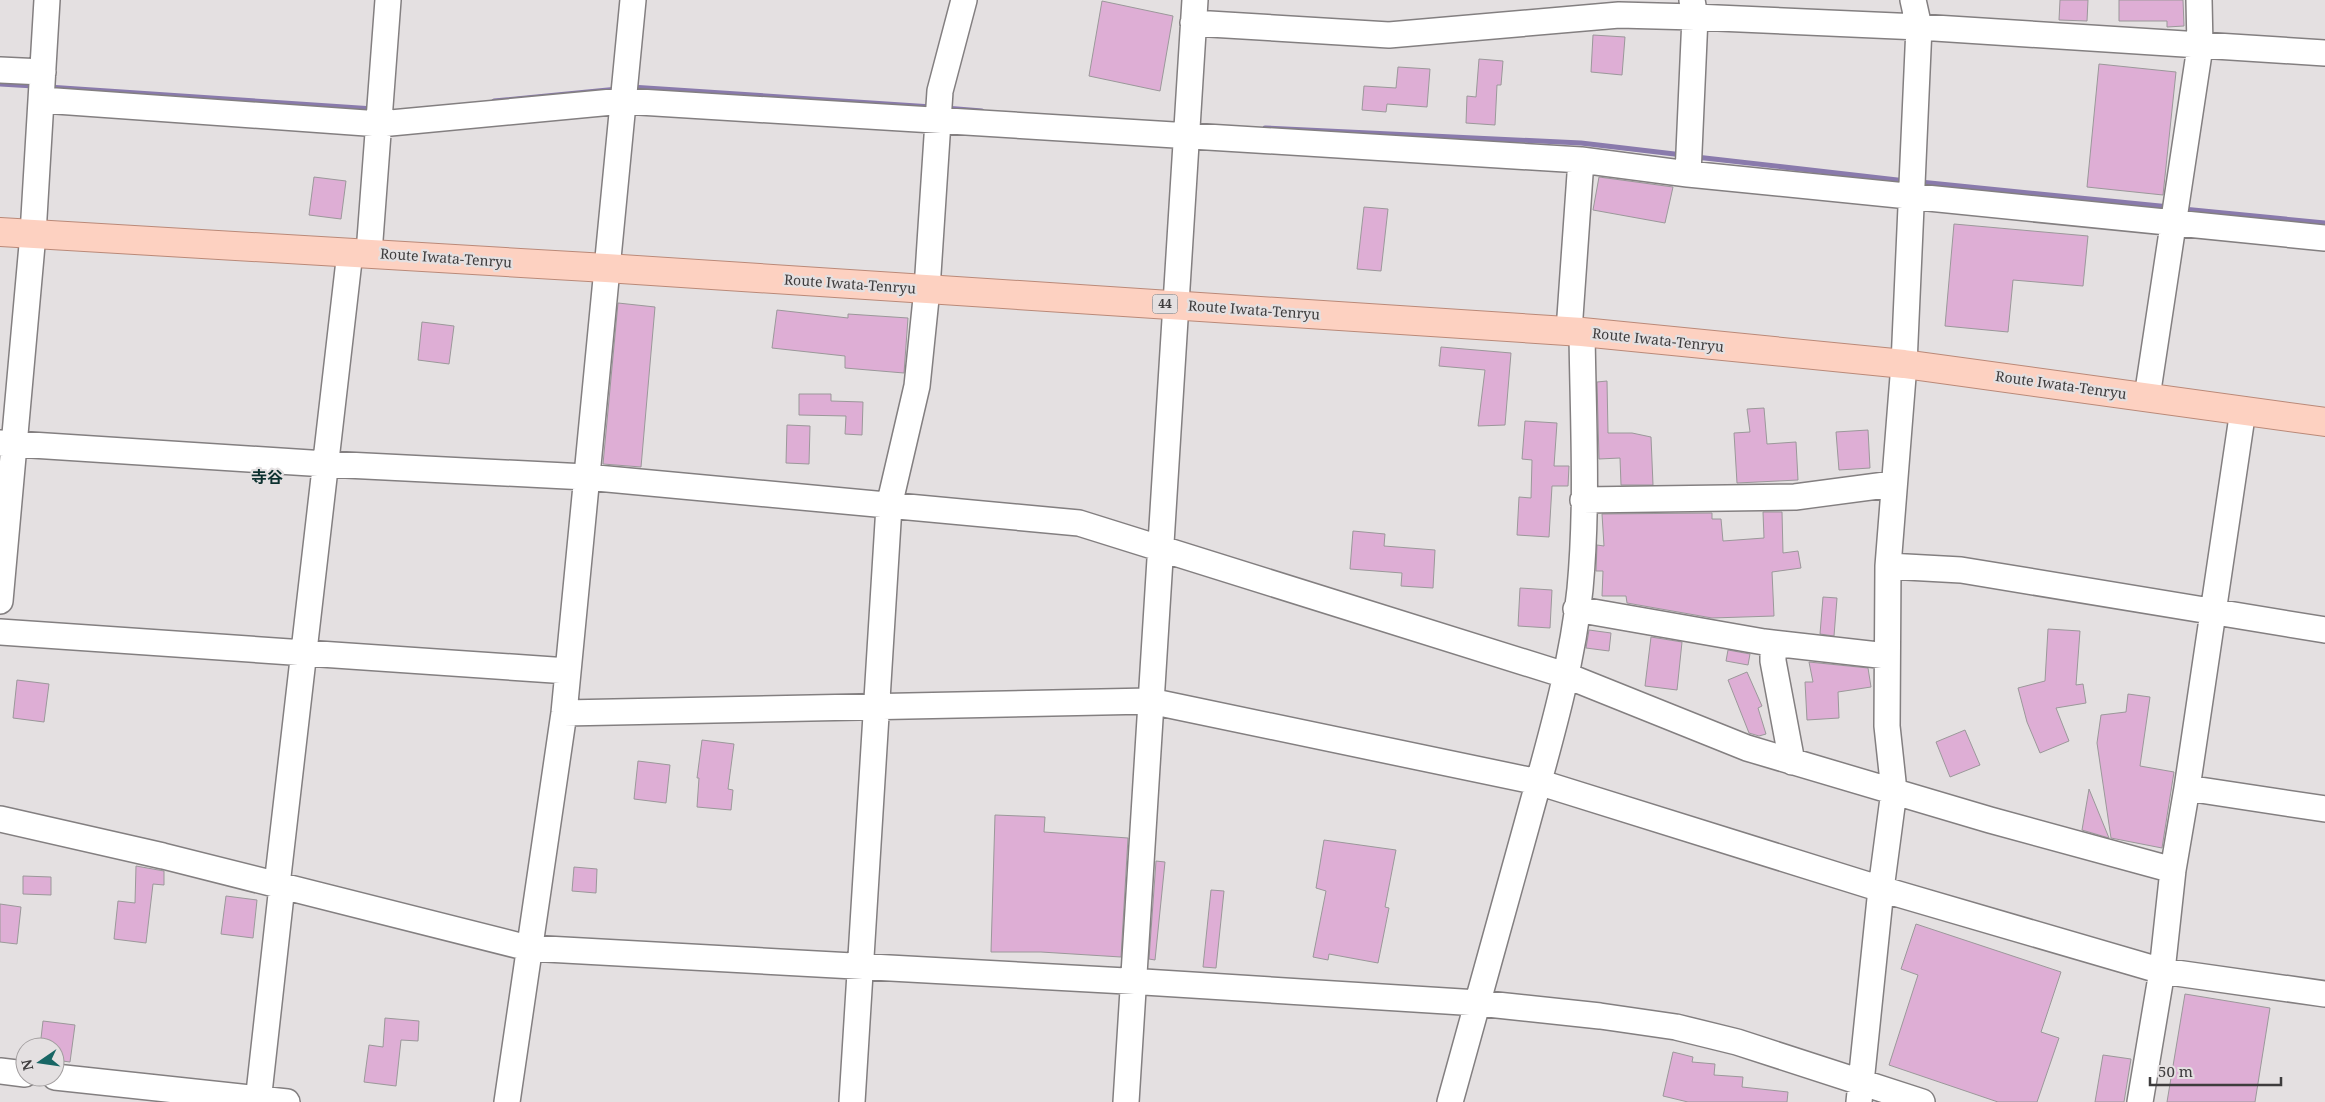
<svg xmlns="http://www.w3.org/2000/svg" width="2325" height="1102" font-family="'Noto Serif','Noto Sans JP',serif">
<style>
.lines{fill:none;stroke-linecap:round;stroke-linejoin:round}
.stream{stroke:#897aac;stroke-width:5}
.building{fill:#deaed5;stroke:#9b989a}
.minor-casing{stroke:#837f80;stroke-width:28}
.major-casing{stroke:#ba8978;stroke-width:30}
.minor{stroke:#fff;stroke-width:25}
.major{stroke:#fdd1c1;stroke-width:28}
.labels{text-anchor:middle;stroke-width:4.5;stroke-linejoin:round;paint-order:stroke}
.shield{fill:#e4e0e1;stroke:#706d6e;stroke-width:1}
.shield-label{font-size:12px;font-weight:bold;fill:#3e3c3d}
.street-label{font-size:14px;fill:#3e3c3d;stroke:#e4e0e1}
.quarter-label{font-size:16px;font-weight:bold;fill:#0c302f;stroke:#e4e0e1}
</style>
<rect width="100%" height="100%" fill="#e4e0e1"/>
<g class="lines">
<path class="stream" d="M 0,84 L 34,86
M 48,87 L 374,109
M 631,87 L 932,107
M 494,101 L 618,89
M 945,108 L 982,111
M 1265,128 L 1581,143 L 1683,155
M 1696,157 L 1906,181
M 1920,182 L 2170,207
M 2183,209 L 2325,223"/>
</g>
<path class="building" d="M 2060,0 L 2088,0 L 2087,21 L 2059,20 Z
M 2119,0 L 2183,0 L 2184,26 L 2167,27 L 2167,21 L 2119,21 Z
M 1102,1 L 1173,16 L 1160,91 L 1089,76 Z
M 1593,35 L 1625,37 L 1622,75 L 1591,72 Z
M 1479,59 L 1503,61 L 1501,85 L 1497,85 L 1495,125 L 1466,123 L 1467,96 L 1476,97 Z
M 2099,64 L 2176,72 L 2163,195 L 2087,187 Z
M 1398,67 L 1430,69 L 1427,107 L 1387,104 L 1386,112 L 1362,110 L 1364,86 L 1396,88 Z
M 314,177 L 346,181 L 341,219 L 309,215 Z
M 1599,177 L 1673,187 L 1665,223 L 1593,210 Z
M 1364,207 L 1388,209 L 1381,271 L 1357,269 Z
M 1954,224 L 2088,236 L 2083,286 L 2013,280 L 2008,332 L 1945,326 Z
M 618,303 L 655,307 L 641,467 L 603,464 Z
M 777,310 L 848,318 L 848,314 L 908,318 L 904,373 L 845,368 L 845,356 L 772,348 Z
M 422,322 L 454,326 L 449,364 L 418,360 Z
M 1441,347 L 1511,353 L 1505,425 L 1478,426 L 1485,370 L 1439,366 Z
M 1607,381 L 1608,433 L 1632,433 L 1651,437 L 1653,485 L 1621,485 L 1620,458 L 1599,459 L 1597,382 Z
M 799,394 L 831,394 L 831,401 L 863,402 L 862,435 L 845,434 L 846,416 L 799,415 Z
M 1764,408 L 1767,444 L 1796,442 L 1798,480 L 1737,483 L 1734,433 L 1750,432 L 1747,409 Z
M 1525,421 L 1557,423 L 1554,466 L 1569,466 L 1568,486 L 1552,486 L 1549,537 L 1517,535 L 1519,497 L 1531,498 L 1532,460 L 1522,459 Z
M 787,425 L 810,426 L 809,464 L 786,463 Z
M 1868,430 L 1870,468 L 1839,470 L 1836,432 Z
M 1763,512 L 1782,512 L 1783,553 L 1798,551 L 1801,568 L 1772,572 L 1774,616 L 1712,618 L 1627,603 L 1626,596 L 1602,596 L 1603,571 L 1596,571 L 1597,545 L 1604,546 L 1602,514 L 1712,513 L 1712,519 L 1721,519 L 1723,541 L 1764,538 Z
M 1353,531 L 1385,534 L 1384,546 L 1435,550 L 1433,588 L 1401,586 L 1402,573 L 1350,569 Z
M 1520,588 L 1552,590 L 1550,628 L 1518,626 Z
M 1823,597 L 1837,598 L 1834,636 L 1820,634 Z
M 2048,629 L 2080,631 L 2076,685 L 2083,684 L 2086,703 L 2056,708 L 2069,741 L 2040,753 L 2027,722 L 2018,688 L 2045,681 Z
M 1589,630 L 1611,633 L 1609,651 L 1586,648 Z
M 1651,637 L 1682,642 L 1677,690 L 1645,686 Z
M 1728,650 L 1750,654 L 1748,665 L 1726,661 Z
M 1809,662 L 1868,668 L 1871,687 L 1838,692 L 1839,718 L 1807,720 L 1805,682 L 1813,682 Z
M 1747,672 L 1762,706 L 1758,708 L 1766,734 L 1759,736 L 1749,733 L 1728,680 Z
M 17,680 L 49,684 L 44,722 L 13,718 Z
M 2128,694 L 2150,697 L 2140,766 L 2174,772 L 2162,848 L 2111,838 L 2097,743 L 2101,715 L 2126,712 Z
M 1965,730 L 1980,765 L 1950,777 L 1936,742 Z
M 702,740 L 734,744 L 728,789 L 733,790 L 731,810 L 697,807 L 699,778 L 697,778 Z
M 638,761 L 670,765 L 666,803 L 634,799 Z
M 2089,789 L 2109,838 L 2082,830 Z
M 995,815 L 1045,817 L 1044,832 L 1128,838 L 1121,957 L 1041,952 L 991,952 Z
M 1324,840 L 1396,850 L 1385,907 L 1389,908 L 1378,963 L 1329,954 L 1328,960 L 1313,957 L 1326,891 L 1316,888 Z
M 1156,861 L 1165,862 L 1155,960 L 1149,959 Z
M 136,866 L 164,871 L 164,885 L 153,884 L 146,943 L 114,939 L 118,901 L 135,903 Z
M 574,867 L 597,869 L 596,893 L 572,891 Z
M 23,876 L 51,877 L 51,895 L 23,894 Z
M 1211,890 L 1224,891 L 1216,968 L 1203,967 Z
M 226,896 L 257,900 L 253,938 L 221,934 Z
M 0,904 L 21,907 L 17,944 L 0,942 Z
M 1916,924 L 2061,972 L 2041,1032 L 2059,1038 L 2037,1102 L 1998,1102 L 1889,1065 L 1918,975 L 1901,969 Z
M 2185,994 L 2270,1008 L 2255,1102 L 2167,1102 Z
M 385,1018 L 419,1021 L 418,1041 L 401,1040 L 396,1086 L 364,1082 L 369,1045 L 383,1047 Z
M 43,1021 L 75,1025 L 70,1062 L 55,1060 L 55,1047 L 40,1047 Z
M 1673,1052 L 1693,1057 L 1692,1062 L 1715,1064 L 1714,1075 L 1743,1077 L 1742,1087 L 1788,1092 L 1787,1102 L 1688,1102 L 1663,1096 Z
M 2103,1055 L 2131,1059 L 2124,1102 L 2095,1102 Z"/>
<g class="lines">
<defs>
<path id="minor" d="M 1193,23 L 1389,35 L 1619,15 L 1695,17 L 1919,27 L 2325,53
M 0,70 L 43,72
M 42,100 L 380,124 L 623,101 L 1581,160 L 1688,174 L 2325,238
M 1688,174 L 1695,17 L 1692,0
M 369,253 L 388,0
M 1569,331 L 1581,160
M 2147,397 L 2200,47 L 2199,0
M 0,443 L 326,464 L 586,477 L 1079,523 L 1565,675 L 1747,748 L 1990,820 L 2173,870
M 1583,500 L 1795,497 L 1893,484
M 1888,566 L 1961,570 L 2325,630
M 0,601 L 33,234 L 47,0
M 1576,609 L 1764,642 L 1887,656
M 0,632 L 568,671
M 1773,643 L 1773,661 L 1792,762
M 564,713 L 1150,701 L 1538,782 L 1881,889 L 2162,971 L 2325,994
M 2187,788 L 2325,809
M 0,819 L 163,856 L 528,948 L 1144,982 L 1478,1003 L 1600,1016 L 1676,1027 L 1737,1042 L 1922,1102
M 277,885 L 350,252
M 0,1071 L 25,1074
M 55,1077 L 287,1102
M 258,1102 L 282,886
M 507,1102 L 564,713 L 633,0
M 852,1102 L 889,506 L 917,386 L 927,289 L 940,91 L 964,0
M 1126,1102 L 1195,0
M 1450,1102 C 1476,1009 1501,917 1527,824 C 1548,747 1572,668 1580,589 C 1588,504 1583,417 1582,332
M 1859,1102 L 1881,889 L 1894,791 L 1887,726 L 1888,566 L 1904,364 L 1919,27 L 1913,0
M 2140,1102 L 2162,971 L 2173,870 L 2187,788 L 2243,410"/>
<path id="major" d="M 0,232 L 606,268 L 1582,332 L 1904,364 L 2325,422"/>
</defs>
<use href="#minor" class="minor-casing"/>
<use href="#major" class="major-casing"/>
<use href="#minor" class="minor"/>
<use href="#major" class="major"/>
</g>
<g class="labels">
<rect class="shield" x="1152.5" y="294.5" width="25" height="19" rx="4"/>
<g class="shield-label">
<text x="1165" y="308">44</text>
</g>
<g class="street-label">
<text transform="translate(446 258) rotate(4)" y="5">Route Iwata-Tenryu</text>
<text transform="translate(850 284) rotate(4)" y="5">Route Iwata-Tenryu</text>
<text transform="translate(1254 310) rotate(4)" y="5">Route Iwata-Tenryu</text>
<text transform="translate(1658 340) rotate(6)" y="5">Route Iwata-Tenryu</text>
<text transform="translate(2061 385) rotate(8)" y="5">Route Iwata-Tenryu</text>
</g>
<g class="quarter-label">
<text x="267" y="483">寺谷</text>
</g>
</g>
<g transform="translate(40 1062) rotate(257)"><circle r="24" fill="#e4e0e1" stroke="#a29e9f"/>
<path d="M0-4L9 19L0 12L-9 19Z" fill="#186665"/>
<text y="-8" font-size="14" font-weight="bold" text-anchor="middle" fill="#3e3c3d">N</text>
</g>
<path d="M2150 1077v8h131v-8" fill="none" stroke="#3e3c3d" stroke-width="2.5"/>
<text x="2158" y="1077" font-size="15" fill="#3e3c3d" stroke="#e4e0e1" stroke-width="4" paint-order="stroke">50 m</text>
</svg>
